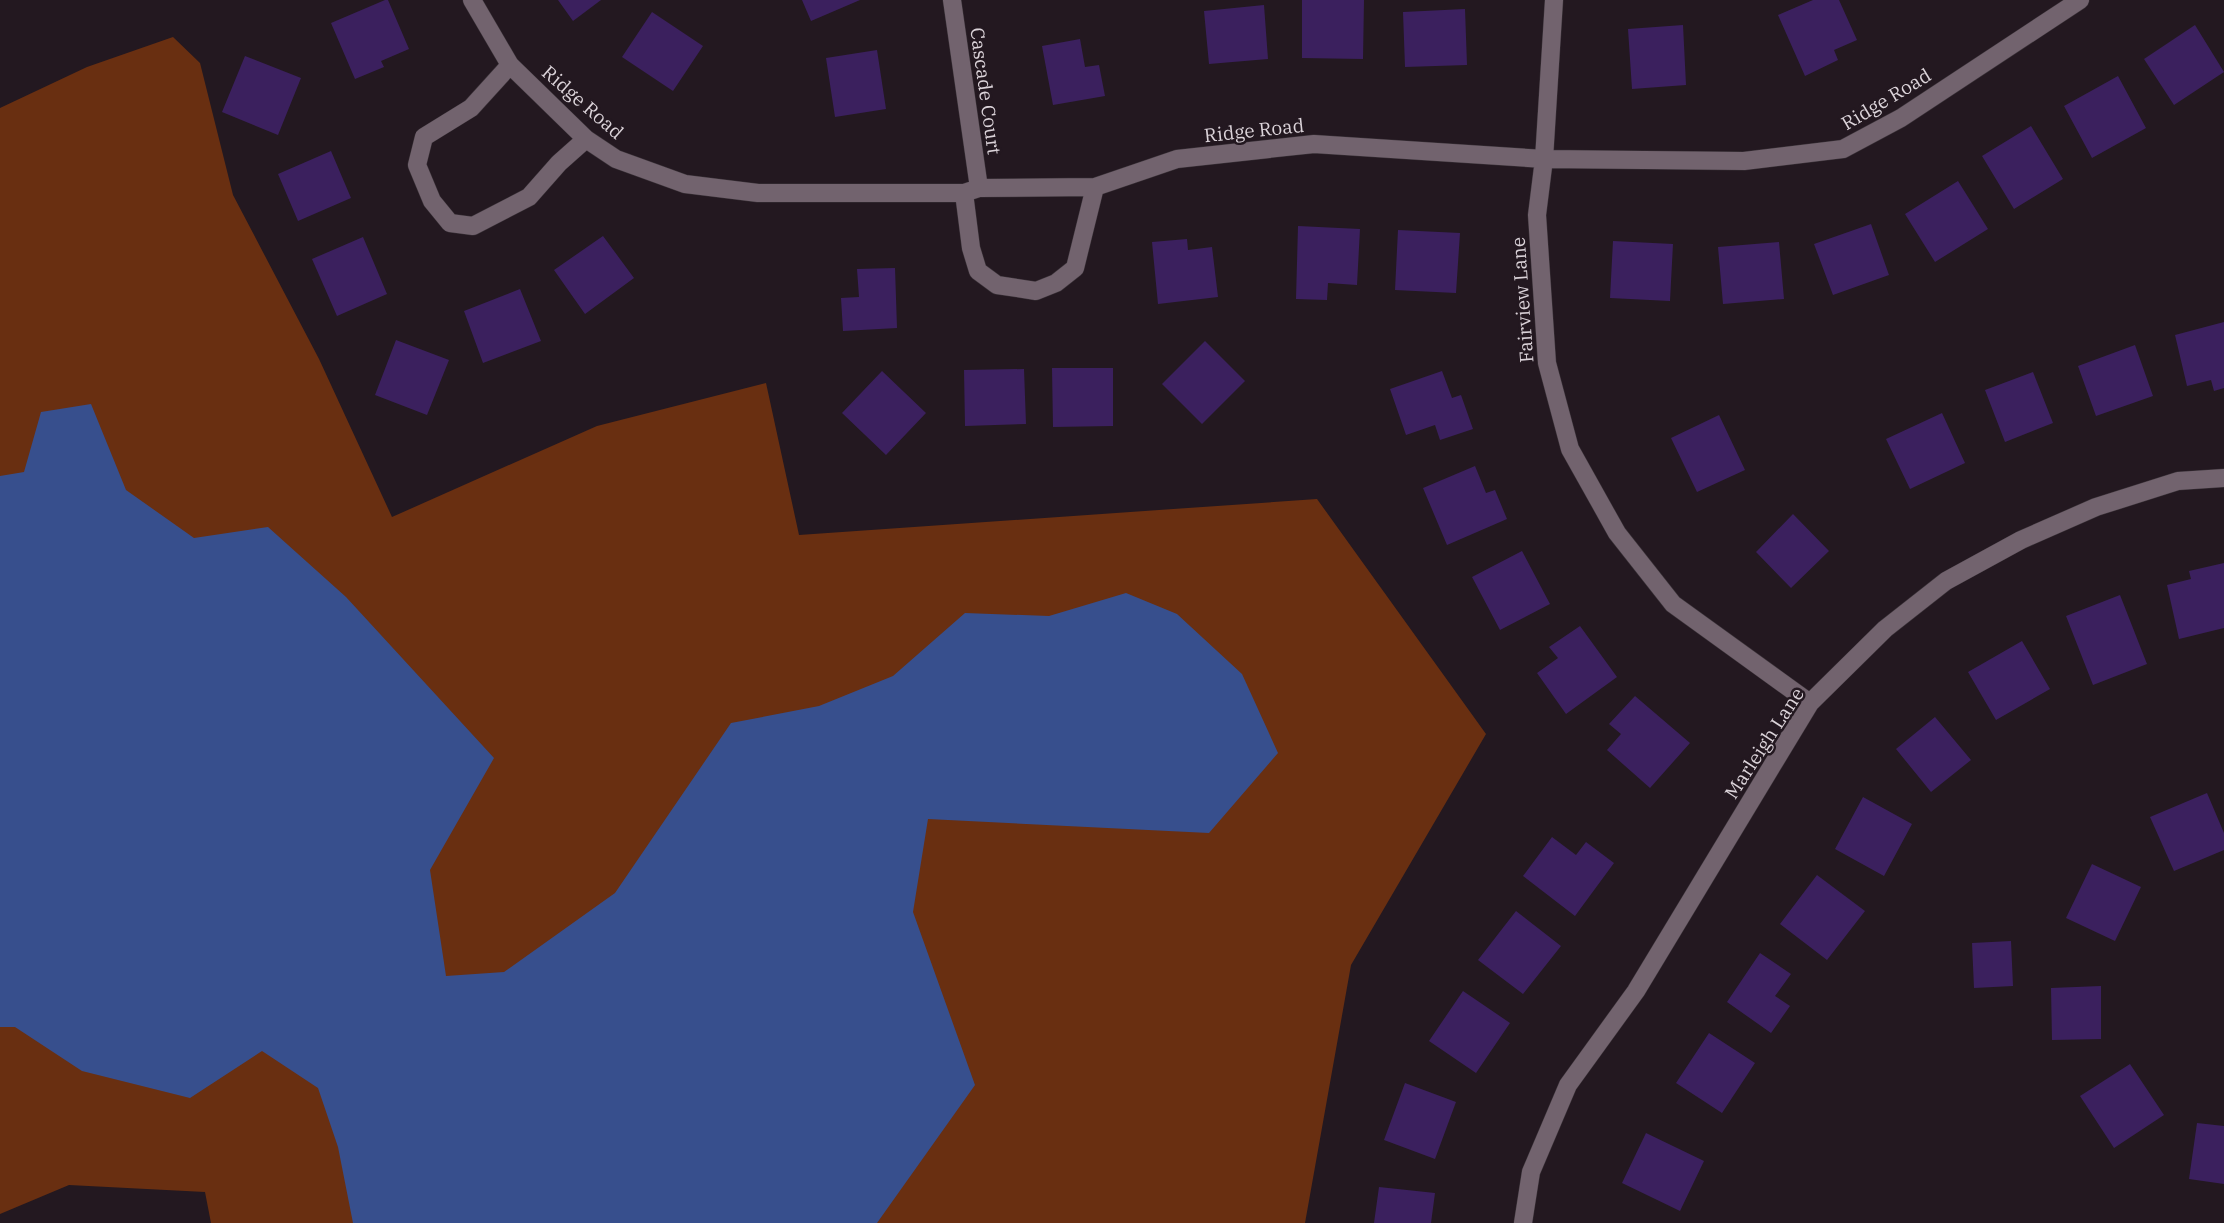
<svg xmlns="http://www.w3.org/2000/svg" width="2224" height="1223" font-family="'IBM Plex Serif',serif">
<style>
.green{fill:#692f11}
.water{fill:#374f8d}
.building{fill:#3b205e}
.lines{fill:none;stroke-linecap:round;stroke-linejoin:round}
.minor-casing{stroke:#3a3238;stroke-width:19}
.minor{stroke:#72636e;stroke-width:18}
.labels{text-anchor:middle;stroke-width:5;stroke-linejoin:round;paint-order:stroke}
.street-label{font-size:19px;fill:#dbd3d9;stroke:#231820}
</style>
<rect width="100%" height="100%" fill="#231820"/>
<path class="green" d="M 173,37 L 200,63 L 233,195 L 319,359 L 392,517 L 597,426 L 766,383 L 799,535 L 1317,499 L 1486,734 L 1351,965 L 1305,1223 L 211,1223 L 205,1192 L 69,1185 L 0,1214 L 0,108 L 87,67 Z"/>
<path class="water" d="M 91,404 L 126,490 L 194,538 L 268,527 L 346,597 L 494,758 L 430,870 L 446,976 L 504,972 L 615,893 L 731,723 L 819,706 L 893,676 L 965,613 L 1049,616 L 1126,593 L 1177,614 L 1242,674 L 1278,753 L 1209,833 L 928,819 L 913,912 L 975,1085 L 877,1223 L 353,1223 L 338,1147 L 318,1088 L 262,1051 L 190,1098 L 82,1071 L 15,1027 L 0,1027 L 0,476 L 24,472 L 41,412 Z"/>
<path class="building" d="M 385,0 L 388,0 L 409,49 L 381,61 L 384,67 L 355,79 L 331,23 Z
M 558,0 L 601,0 L 573,21 Z
M 802,0 L 860,0 L 811,21 Z
M 1302,0 L 1364,0 L 1363,59 L 1302,58 Z
M 1813,0 L 1839,0 L 1857,40 L 1834,50 L 1838,60 L 1805,76 L 1778,15 Z
M 1264,5 L 1268,59 L 1209,64 L 1204,11 Z
M 1465,9 L 1467,65 L 1405,67 L 1403,12 Z
M 652,12 L 703,46 L 673,91 L 622,57 Z
M 1683,25 L 1686,85 L 1632,89 L 1628,29 Z
M 2195,25 L 2224,72 L 2174,105 L 2144,59 Z
M 1080,39 L 1085,67 L 1099,65 L 1105,96 L 1053,105 L 1042,46 Z
M 877,50 L 886,109 L 835,117 L 826,58 Z
M 245,56 L 301,78 L 278,135 L 222,112 Z
M 2118,76 L 2146,128 L 2092,158 L 2064,106 Z
M 2031,126 L 2063,179 L 2014,209 L 1982,156 Z
M 331,151 L 351,198 L 298,221 L 278,174 Z
M 1958,181 L 1988,229 L 1935,262 L 1905,214 Z
M 1871,224 L 1889,275 L 1833,295 L 1814,244 Z
M 1298,226 L 1360,229 L 1357,285 L 1328,283 L 1327,300 L 1296,299 Z
M 1398,230 L 1460,233 L 1456,293 L 1395,290 Z
M 603,236 L 634,278 L 585,314 L 554,270 Z
M 363,237 L 387,294 L 337,316 L 312,259 Z
M 1187,239 L 1188,250 L 1212,247 L 1218,297 L 1158,304 L 1152,242 Z
M 1613,241 L 1673,244 L 1670,301 L 1610,298 Z
M 1779,242 L 1784,299 L 1723,304 L 1718,247 Z
M 895,268 L 897,328 L 843,331 L 841,298 L 859,297 L 857,269 Z
M 520,289 L 541,341 L 483,363 L 464,311 Z
M 2224,322 L 2224,388 L 2214,391 L 2211,380 L 2187,386 L 2175,335 Z
M 396,340 L 449,360 L 427,415 L 375,395 Z
M 1205,341 L 1245,381 L 1202,424 L 1162,384 Z
M 2135,345 L 2153,396 L 2096,416 L 2078,366 Z
M 1052,368 L 1113,368 L 1113,426 L 1053,427 Z
M 1024,369 L 1026,424 L 965,426 L 964,370 Z
M 882,371 L 926,413 L 886,455 L 842,413 Z
M 1442,371 L 1452,398 L 1461,395 L 1473,429 L 1440,440 L 1435,425 L 1406,435 L 1390,389 Z
M 2033,372 L 2053,423 L 2005,442 L 1985,390 Z
M 1942,413 L 1965,463 L 1910,489 L 1886,439 Z
M 1719,415 L 1745,470 L 1697,492 L 1671,438 Z
M 1475,466 L 1486,493 L 1495,490 L 1507,519 L 1447,545 L 1423,488 Z
M 1793,514 L 1829,551 L 1791,588 L 1756,552 Z
M 1522,551 L 1550,604 L 1500,630 L 1472,577 Z
M 2224,563 L 2224,628 L 2179,639 L 2167,585 L 2191,579 L 2189,571 Z
M 2120,595 L 2147,664 L 2093,685 L 2066,616 Z
M 1580,626 L 1617,677 L 1566,714 L 1537,673 L 1558,658 L 1549,647 Z
M 2022,641 L 2050,689 L 1996,720 L 1968,672 Z
M 1635,696 L 1690,743 L 1650,788 L 1607,750 L 1621,734 L 1609,724 Z
M 1935,717 L 1971,760 L 1931,792 L 1896,749 Z
M 2207,793 L 2224,833 L 2224,850 L 2174,871 L 2150,817 Z
M 1863,797 L 1912,824 L 1884,876 L 1835,849 Z
M 1552,837 L 1576,855 L 1586,842 L 1614,863 L 1575,916 L 1523,876 Z
M 2092,864 L 2141,887 L 2115,941 L 2066,918 Z
M 1817,875 L 1865,911 L 1827,960 L 1780,924 Z
M 1516,911 L 1561,946 L 1523,994 L 1478,960 Z
M 2011,941 L 2013,986 L 1974,988 L 1972,943 Z
M 1760,953 L 1791,974 L 1775,996 L 1790,1006 L 1771,1033 L 1727,1002 Z
M 2101,986 L 2101,1039 L 2052,1040 L 2051,988 Z
M 1463,991 L 1510,1023 L 1476,1073 L 1429,1041 Z
M 1709,1033 L 1755,1063 L 1722,1113 L 1676,1083 Z
M 2130,1064 L 2164,1115 L 2114,1148 L 2080,1096 Z
M 1405,1083 L 1456,1102 L 1435,1159 L 1384,1140 Z
M 2197,1123 L 2224,1126 L 2224,1184 L 2189,1179 Z
M 1646,1133 L 1704,1161 L 1680,1211 L 1622,1183 Z
M 1379,1187 L 1435,1193 L 1431,1223 L 1374,1223 Z"/>
<g class="lines">
<defs>
<path id="minor" d="M 472,0 L 510,65 L 586,139 L 616,159 L 685,184 L 758,193 L 964,193 L 979,188 L 1095,187 L 1177,159 L 1314,144 L 1544,159 L 1744,161 L 1843,149 L 1901,118 L 2080,0
M 952,0 L 979,188
M 1554,0 L 1544,159 L 1537,215 L 1547,363 L 1570,449 L 1617,533 L 1673,604 L 1810,703
M 510,65 L 471,108 L 424,137 L 417,165 L 432,201 L 450,223 L 473,226 L 529,197 L 559,163 L 586,139
M 964,193 L 971,248 L 978,271 L 997,285 L 1036,291 L 1056,283 L 1075,268 L 1095,187
M 1523,1223 L 1531,1172 L 1568,1085 L 1636,991 L 1810,703 L 1885,629 L 1946,581 L 2021,540 L 2096,507 L 2178,481 L 2224,478"/>
</defs>
<use href="#minor" class="minor-casing"/>
<use href="#minor" class="minor"/>
</g>
<g class="labels">
<g class="street-label">
<text transform="translate(986 91) rotate(82)" y="7">Cascade Court</text>
<text transform="translate(1886 99) rotate(-31)" y="7">Ridge Road</text>
<text transform="translate(583 102) rotate(41)" y="7">Ridge Road</text>
<text transform="translate(1254 130) rotate(-6)" y="7">Ridge Road</text>
<text transform="translate(1522 300) rotate(-94)" y="7">Fairview Lane</text>
<text transform="translate(1764 743) rotate(-57)" y="7">Marleigh Lane</text>
</g>
</g>
</svg>
